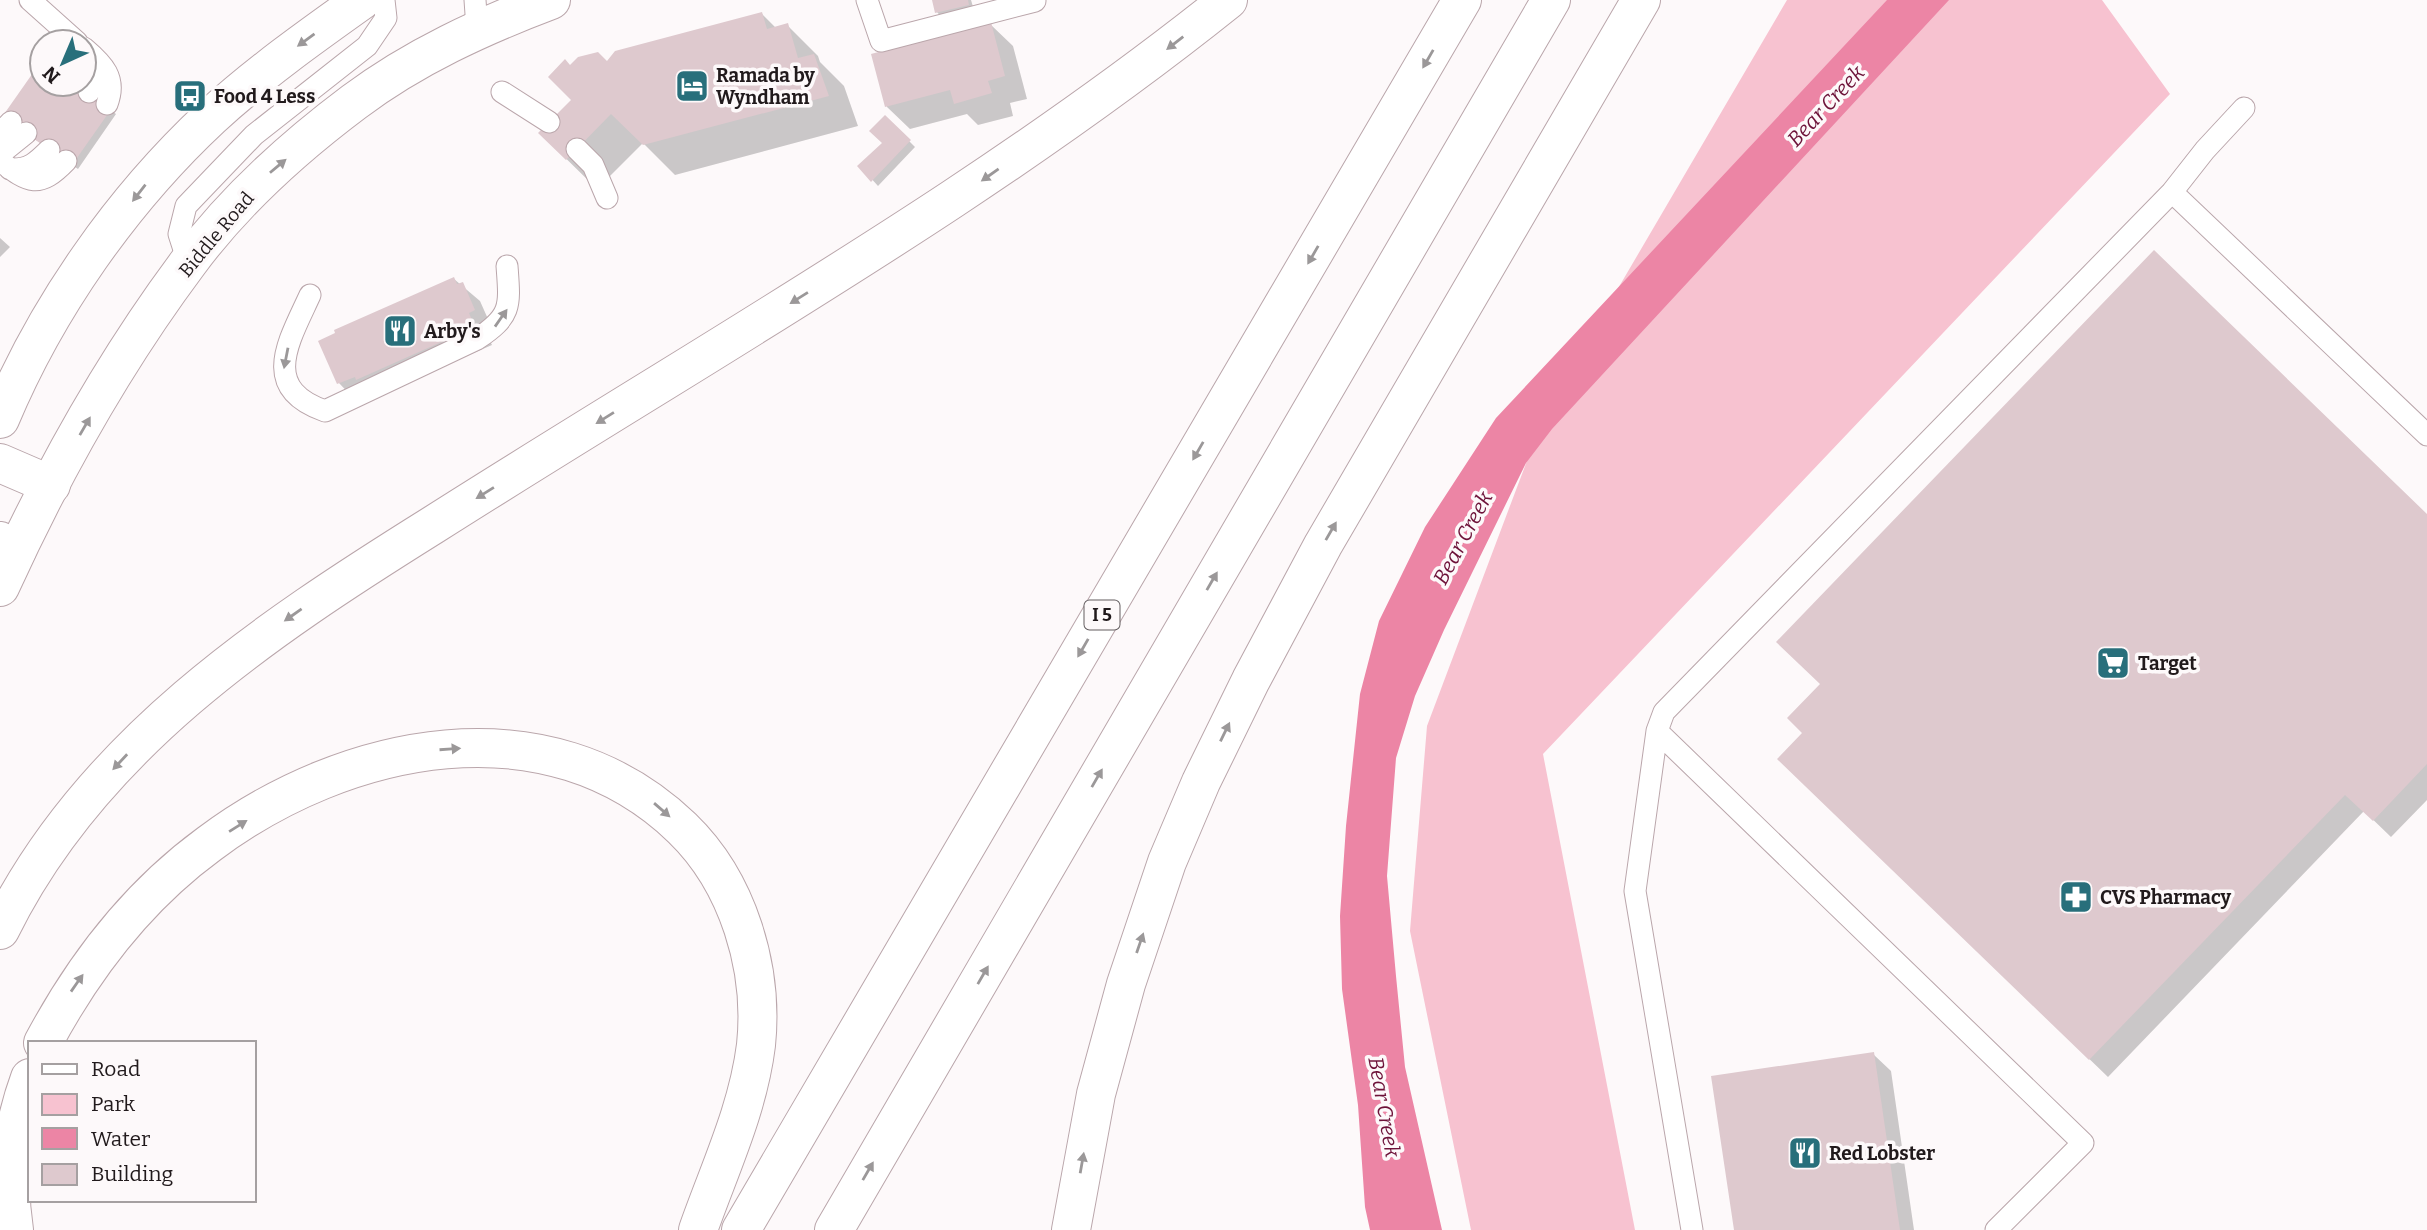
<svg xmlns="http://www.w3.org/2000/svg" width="2427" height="1230" font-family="Bitter,serif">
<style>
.green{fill:#f7c2d0}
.water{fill:#ec85a5}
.shadow{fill:#0003}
.building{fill:#dec9ce}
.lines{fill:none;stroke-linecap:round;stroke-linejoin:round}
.lane-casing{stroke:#baa6ab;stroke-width:23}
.secondary-casing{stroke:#baa6ab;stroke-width:40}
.highway-casing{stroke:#baa6ab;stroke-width:40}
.lane{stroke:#fff;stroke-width:21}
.secondary{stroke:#fff;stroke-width:38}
.highway{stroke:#fff;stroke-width:38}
.oneway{fill:#9b9899}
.labels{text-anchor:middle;stroke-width:7;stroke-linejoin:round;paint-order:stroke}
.shield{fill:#fdf9fa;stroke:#635d5f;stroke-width:2}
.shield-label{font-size:18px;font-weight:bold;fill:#211a1c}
.poi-label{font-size:19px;font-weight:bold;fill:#211a1c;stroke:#fdf9fa;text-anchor:start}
.street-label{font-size:19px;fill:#211a1c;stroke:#fdf9fa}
.water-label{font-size:21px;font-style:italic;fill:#6d1239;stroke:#fdf9fa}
</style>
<rect width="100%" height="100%" fill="#fdf9fa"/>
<path class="green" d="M 1787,0 L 2102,0 L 2170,94 L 1543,754 L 1635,1230 L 1471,1230 L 1410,931 L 1427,726 L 1545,413 Z"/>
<path class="water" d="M 1887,0 L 1949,0 L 1552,429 L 1526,463 L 1444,630 L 1415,696 L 1396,758 L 1387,876 L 1396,976 L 1405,1067 L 1442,1230 L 1370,1230 L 1365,1207 L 1358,1105 L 1342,989 L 1340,916 L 1346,826 L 1360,694 L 1379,621 L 1425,527 L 1496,418 Z"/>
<path class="shadow" d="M 934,0 L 971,0 L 974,10 L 942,18 L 937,12 Z
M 762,14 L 776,28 L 787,25 L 818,56 L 820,62 L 844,86 L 858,126 L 675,175 L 643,143 L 597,189 L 540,133 L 573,100 L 570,67 L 607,63 Z
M 990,24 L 1013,46 L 1027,99 L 1010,103 L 1013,116 L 978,125 L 967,114 L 910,129 L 887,107 L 873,55 Z
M 42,63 L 42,84 L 75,84 L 116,114 L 78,169 L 10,122 Z
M 885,117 L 915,147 L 878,186 L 860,166 L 885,143 Z
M 0,238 L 10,247 L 0,257 Z
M 454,279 L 480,301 L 492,328 L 485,331 L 492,345 L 375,396 L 356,401 L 339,383 Z
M 2427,516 L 2427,800 L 2391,837 L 2364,811 L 2108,1077 L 1797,777 Z
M 1873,1054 L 1891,1071 L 1914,1230 L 1736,1230 Z"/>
<path class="building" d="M 932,0 L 968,0 L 969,5 L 935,13 Z
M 762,12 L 767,29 L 788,23 L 798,58 L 814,54 L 829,96 L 643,145 L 611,114 L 566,160 L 538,133 L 571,100 L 548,77 L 565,59 L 570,65 L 578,57 L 598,52 L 607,61 L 615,51 Z
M 991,22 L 1005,76 L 988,81 L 992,93 L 954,104 L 950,90 L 885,107 L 871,54 Z
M 42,60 L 42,84 L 78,84 L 112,108 L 72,165 L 2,117 Z
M 885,115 L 911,140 L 871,182 L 857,166 L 882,143 L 869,131 Z
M 2154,250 L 2427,514 L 2427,764 L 2373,821 L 2345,795 L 2089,1060 L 1777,759 L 1802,733 L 1787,718 L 1820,684 L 1776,642 Z
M 454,277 L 457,284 L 463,282 L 475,310 L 469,313 L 475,327 L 356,380 L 355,377 L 337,384 L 318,341 L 335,333 L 334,330 Z
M 1874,1052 L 1900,1230 L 1734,1230 L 1711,1076 Z"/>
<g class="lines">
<defs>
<path id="lane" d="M 30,0 L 77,42
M 475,0 L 477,28
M 867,0 L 881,41 L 1035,1
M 84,48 C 103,64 117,78 107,104
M 85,51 C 92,66 95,76 89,92
M 502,92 L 549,122
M 0,133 L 11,122
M 577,149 L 593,165 L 607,198
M 0,154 L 26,133
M 0,161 C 29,183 39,189 66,161
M 10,169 C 29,170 37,162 49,150
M 2172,192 L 2427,435
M 188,262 L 179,234 L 186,206 L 254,135 L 367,46 L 386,18 L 384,0
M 310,295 C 289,341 259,388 325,411 L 477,339 C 512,316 510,306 507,266
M 1657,731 L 1664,712 L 2172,192 L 2205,150 L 2244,108
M 1692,1230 L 1635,891 L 1657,731 L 2083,1143 L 1996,1230"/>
<path id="secondary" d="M 0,419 C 47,307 122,200 211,117 C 258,74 310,37 362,0
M 0,587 C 51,475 114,362 188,263 C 233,202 294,147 354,102 C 414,57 482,26 551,0"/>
<path id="highway" d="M 0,463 L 51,485
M 0,541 L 17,550
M 0,930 C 90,746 265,630 433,525 C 510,476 588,428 666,380 C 859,261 1051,142 1228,0
M 43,1043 C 84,966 138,896 209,844 C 345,742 548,699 682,828 C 738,882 764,968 756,1045 C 748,1110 719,1170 698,1230
M 14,1230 C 6,1178 12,1127 30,1078
M 741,1230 L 1462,0
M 834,1230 L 1551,0
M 1071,1230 L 1096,1094 L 1126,984 L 1167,862 L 1201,782 L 1251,680 L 1323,545 L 1641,0"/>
</defs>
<use href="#lane" class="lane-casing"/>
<use href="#secondary" class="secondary-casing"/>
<use href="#highway" class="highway-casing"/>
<use href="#lane" class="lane"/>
<use href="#secondary" class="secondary"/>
<use href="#highway" class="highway"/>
</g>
<defs><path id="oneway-solid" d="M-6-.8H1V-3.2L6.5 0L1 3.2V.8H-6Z" transform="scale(1.75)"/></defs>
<g class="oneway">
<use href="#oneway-solid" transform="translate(306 40) rotate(144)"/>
<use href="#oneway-solid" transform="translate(1175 43) rotate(142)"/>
<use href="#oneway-solid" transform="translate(1428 59) rotate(120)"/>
<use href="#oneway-solid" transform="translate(278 166) rotate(-40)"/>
<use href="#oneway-solid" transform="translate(990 175) rotate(145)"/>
<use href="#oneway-solid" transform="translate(139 193) rotate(128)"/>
<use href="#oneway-solid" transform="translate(1313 255) rotate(120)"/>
<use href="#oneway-solid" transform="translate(799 298) rotate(148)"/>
<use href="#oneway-solid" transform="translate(501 318) rotate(-55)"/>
<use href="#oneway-solid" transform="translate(286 358) rotate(101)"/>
<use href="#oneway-solid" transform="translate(605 418) rotate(148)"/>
<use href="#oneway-solid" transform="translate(85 426) rotate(-60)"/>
<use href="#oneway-solid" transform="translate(1198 451) rotate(120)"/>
<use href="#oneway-solid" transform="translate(485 493) rotate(148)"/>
<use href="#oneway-solid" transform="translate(1331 531) rotate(-60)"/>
<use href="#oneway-solid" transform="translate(1212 581) rotate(-60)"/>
<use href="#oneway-solid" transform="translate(293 615) rotate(145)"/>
<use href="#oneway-solid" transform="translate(1083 648) rotate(120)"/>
<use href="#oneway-solid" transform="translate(1225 732) rotate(-64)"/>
<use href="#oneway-solid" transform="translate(450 749) rotate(-4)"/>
<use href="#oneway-solid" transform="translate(120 762) rotate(133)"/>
<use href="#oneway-solid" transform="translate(1097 778) rotate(-60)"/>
<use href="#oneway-solid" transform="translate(662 810) rotate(41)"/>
<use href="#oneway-solid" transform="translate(238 826) rotate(-32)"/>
<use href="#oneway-solid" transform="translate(1140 943) rotate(-71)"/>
<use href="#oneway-solid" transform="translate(983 975) rotate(-60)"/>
<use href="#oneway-solid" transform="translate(77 983) rotate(-55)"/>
<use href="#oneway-solid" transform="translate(1082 1163) rotate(-80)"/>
<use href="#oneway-solid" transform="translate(868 1171) rotate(-60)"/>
</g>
<defs>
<symbol id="hotel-square" viewBox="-11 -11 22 22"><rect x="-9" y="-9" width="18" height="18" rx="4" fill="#286f7b" stroke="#fdf9fa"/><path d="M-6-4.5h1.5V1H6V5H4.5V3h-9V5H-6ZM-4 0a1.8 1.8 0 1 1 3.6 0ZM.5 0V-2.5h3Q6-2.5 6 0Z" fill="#fff"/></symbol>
<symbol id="bus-square" viewBox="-11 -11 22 22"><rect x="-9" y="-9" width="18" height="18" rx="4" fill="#286f7b" stroke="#fdf9fa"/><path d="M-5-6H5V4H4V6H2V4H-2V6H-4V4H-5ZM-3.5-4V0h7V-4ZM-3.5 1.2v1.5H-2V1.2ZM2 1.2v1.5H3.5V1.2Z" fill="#fff"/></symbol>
<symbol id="restaurant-square" viewBox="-11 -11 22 22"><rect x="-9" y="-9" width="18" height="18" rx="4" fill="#286f7b" stroke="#fdf9fa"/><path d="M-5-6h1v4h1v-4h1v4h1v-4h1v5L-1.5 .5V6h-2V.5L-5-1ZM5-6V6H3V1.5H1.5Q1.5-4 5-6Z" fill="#fff"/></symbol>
<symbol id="supermarket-square" viewBox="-11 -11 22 22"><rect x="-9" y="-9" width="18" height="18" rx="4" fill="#286f7b" stroke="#fdf9fa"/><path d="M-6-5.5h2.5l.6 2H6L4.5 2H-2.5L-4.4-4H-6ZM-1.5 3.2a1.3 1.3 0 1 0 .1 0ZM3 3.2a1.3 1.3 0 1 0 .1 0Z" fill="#fff"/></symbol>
<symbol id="pharmacy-square" viewBox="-11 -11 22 22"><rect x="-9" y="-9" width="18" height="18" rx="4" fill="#286f7b" stroke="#fdf9fa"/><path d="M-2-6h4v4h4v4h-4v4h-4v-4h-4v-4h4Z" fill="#fff"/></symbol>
</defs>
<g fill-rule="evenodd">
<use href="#hotel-square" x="673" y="67" width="38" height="38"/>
<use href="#bus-square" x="171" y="77" width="38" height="38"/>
<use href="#restaurant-square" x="381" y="312" width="38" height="38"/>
<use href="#supermarket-square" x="2094" y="644" width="38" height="38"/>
<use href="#pharmacy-square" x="2057" y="878" width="38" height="38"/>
<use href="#restaurant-square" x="1786" y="1134" width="38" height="38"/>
</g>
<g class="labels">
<rect class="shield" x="1084.5" y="600.5" width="35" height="29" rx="5"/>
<g class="shield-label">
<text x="1102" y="621">I 5</text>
</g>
<g class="poi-label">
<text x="716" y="82">Ramada by<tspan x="716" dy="22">Wyndham</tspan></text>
<text x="214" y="103">Food 4 Less</text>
<text x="424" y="338">Arby's</text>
<text x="2138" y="670">Target</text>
<text x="2100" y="904">CVS Pharmacy</text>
<text x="1829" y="1160">Red Lobster</text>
</g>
<g class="street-label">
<text transform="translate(216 234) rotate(-50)" y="7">Biddle Road</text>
</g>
<g class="water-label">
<text transform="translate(1826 106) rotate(-47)" y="7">Bear Creek</text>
<text transform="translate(1463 538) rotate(-62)" y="7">Bear Creek</text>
<text transform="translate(1384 1107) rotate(80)" y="7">Bear Creek</text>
</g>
</g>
<rect x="28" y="1041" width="228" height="161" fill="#fdf9fa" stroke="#a5a0a1" stroke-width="2"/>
<rect x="42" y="1064" width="35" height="10" fill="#ffffff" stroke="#a5a0a1" stroke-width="2"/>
<text x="91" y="1076" font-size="21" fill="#211a1c">Road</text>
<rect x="42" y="1094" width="35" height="21" fill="#f7c2d0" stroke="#a5a0a1" stroke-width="2"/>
<text x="91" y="1111" font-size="21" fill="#211a1c">Park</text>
<rect x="42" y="1128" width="35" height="21" fill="#ec85a5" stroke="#a5a0a1" stroke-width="2"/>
<text x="91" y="1146" font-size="21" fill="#211a1c">Water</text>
<rect x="42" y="1164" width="35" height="21" fill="#dec9ce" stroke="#a5a0a1" stroke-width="2"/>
<text x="91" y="1181" font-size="21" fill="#211a1c">Building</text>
<g transform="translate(63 63) rotate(224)"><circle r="33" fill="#fdf9fa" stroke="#a5a0a1" stroke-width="2"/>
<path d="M0-5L12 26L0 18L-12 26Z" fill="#286f7b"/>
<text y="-10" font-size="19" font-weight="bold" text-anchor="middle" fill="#211a1c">N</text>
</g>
</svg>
